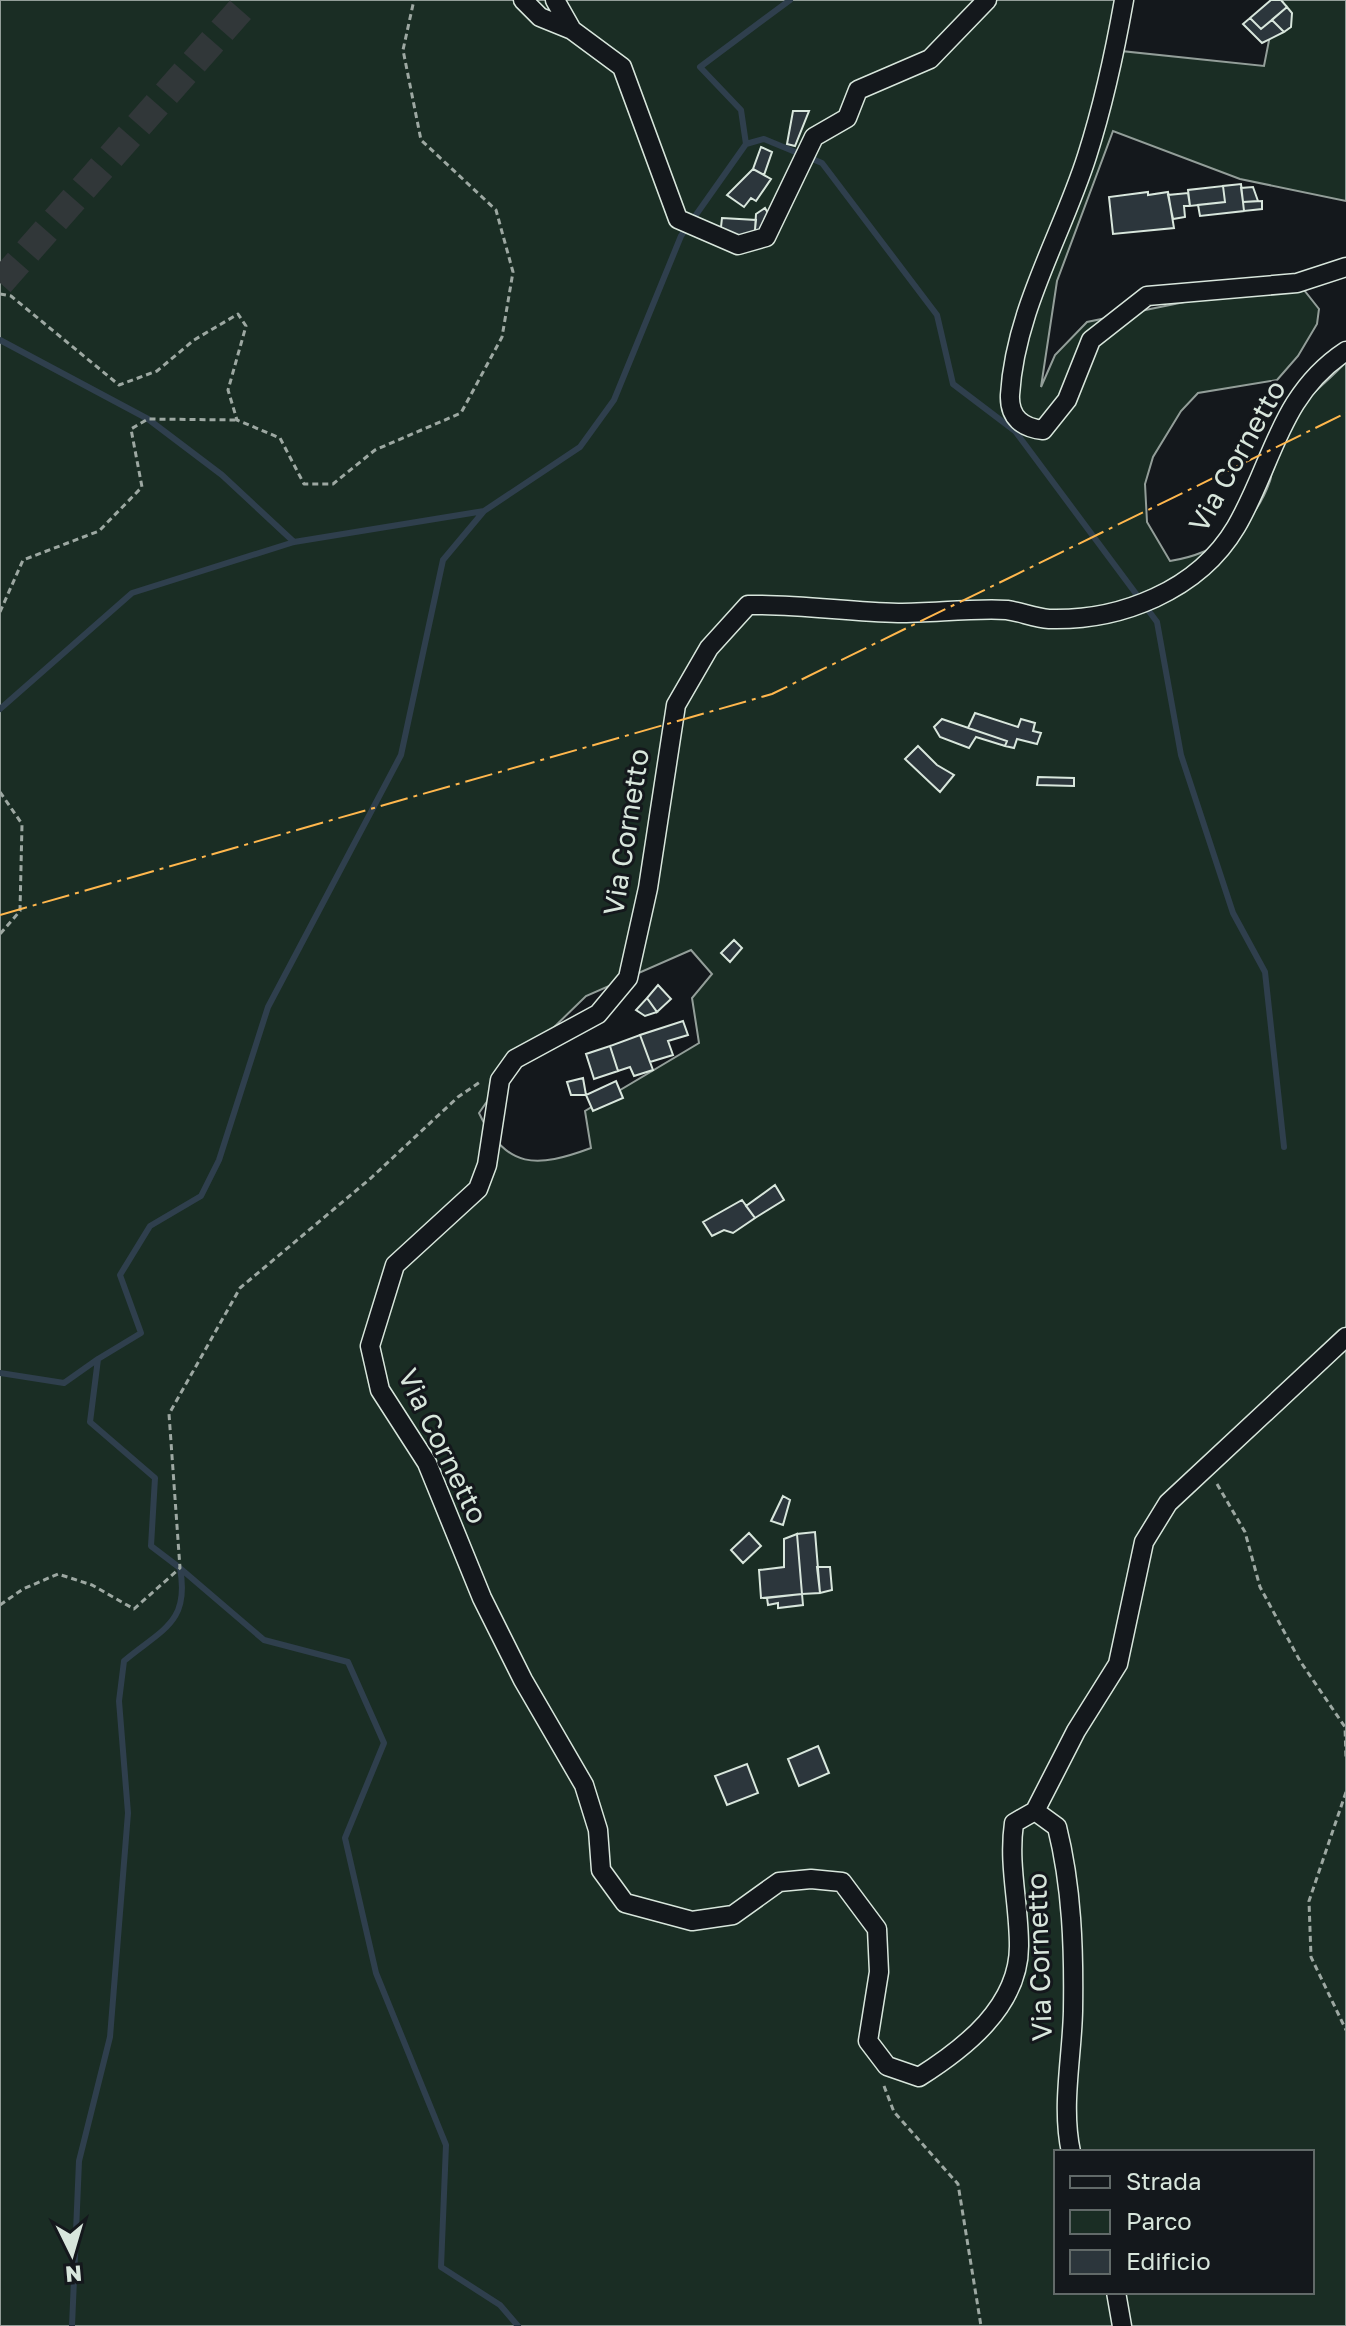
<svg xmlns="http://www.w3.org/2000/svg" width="1346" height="2326" font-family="'Golos Text',sans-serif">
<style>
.green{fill:#1a2d24;stroke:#939e99;stroke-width:2;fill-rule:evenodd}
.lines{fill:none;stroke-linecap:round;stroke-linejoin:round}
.stream{stroke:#2f3f4d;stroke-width:6}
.building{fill:#2c363c;stroke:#d8e6dc;stroke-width:2}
.trunk-tunnel{stroke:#313739;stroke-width:28;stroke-dasharray:28 14;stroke-linecap:butt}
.minor-casing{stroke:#d8e6dc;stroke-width:21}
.path{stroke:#9da8a2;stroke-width:3;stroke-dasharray:6 4;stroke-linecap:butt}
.minor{stroke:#14181c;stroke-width:18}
.power{stroke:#ffb74d;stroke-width:2;stroke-dasharray:28 6 4 6;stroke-linecap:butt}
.labels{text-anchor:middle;stroke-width:6;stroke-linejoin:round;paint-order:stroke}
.street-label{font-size:28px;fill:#d8e6dc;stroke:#14181c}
</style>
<rect width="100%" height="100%" fill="#14181c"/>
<path class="green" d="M 0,0 L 1123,0 L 1112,50 L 1264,66 L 1272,25 L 1283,0 L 1346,0 L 1346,201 L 1240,179 L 1113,131 L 1057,281 L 1041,387 L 1055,355 L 1087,322 L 1243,290 L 1304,290 L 1319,309 L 1317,324 L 1298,356 L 1277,380 L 1198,393 L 1181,411 L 1153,457 L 1145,484 L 1147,522 L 1170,561 C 1216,554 1254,527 1270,481 C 1274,470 1269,456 1272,444 C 1281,418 1327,383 1346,362 L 1346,2326 L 0,2326 ZM 691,950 L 712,974 L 692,998 L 699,1043 L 585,1111 L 591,1148 C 537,1168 506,1170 479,1113 L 506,1074 L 586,996 ZM 1056,2152 L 1312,2152 L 1312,2292 L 1056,2292 Z"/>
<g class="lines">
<path class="stream" d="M 746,144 L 764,139 L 822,163 L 937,315 L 953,384 L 1015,431 L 1157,622 L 1181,755 L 1233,913 L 1265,972 L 1284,1147
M 0,340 L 148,419 L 222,475 L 294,542
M 0,709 L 132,593 L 294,542 L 484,511
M 0,1373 L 64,1383 L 98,1359
M 181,1569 L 264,1640 L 348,1662 L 384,1743 L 345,1838 L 376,1973 L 446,2145 L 441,2267 L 500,2305 L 518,2326
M 72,2326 L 79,2161 L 110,2037 L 128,1813 L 119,1701 L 124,1661 C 162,1629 190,1623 180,1568 L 151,1546 L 155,1478 L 90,1422 L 98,1359 L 141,1333 L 120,1275 L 150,1226 L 201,1196 L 219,1160 L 268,1007 L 401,755 L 443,560 L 484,511 L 580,447 L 614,400 L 681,236 L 746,144 L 741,110 L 700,67 L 790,0"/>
</g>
<path class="building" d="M 1271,0 L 1281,0 L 1287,7 L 1261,29 L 1250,18 Z
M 1287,7 L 1292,13 L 1291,27 L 1284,32 L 1272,20 Z
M 1250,18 L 1261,29 L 1272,20 L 1284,32 L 1262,43 L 1243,24 Z
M 793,111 L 809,111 L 795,146 L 787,144 Z
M 761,147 L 772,152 L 764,175 L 753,169 Z
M 753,169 L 771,179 L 756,201 L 751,198 L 744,207 L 727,195 Z
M 1241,184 L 1244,211 L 1200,216 L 1198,205 L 1225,202 L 1223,186 Z
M 1223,186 L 1225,202 L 1190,206 L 1188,190 Z
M 1253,187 L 1258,201 L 1243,202 L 1241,188 Z
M 1148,192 L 1148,195 L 1168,192 L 1174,228 L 1113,234 L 1109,197 Z
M 1188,193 L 1190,206 L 1184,206 L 1185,217 L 1173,219 L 1168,195 Z
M 1262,201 L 1262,209 L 1244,211 L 1243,202 Z
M 765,208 L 769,215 L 761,231 L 755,230 L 756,214 Z
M 722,218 L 756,220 L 754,239 L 720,236 Z
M 975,713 L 1018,727 L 1021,719 L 1035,723 L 1033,731 L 1041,733 L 1037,744 L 1017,739 L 1014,748 L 1005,746 L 1007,741 L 968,728 Z
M 942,719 L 1007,741 L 1005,746 L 976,737 L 969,748 L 940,737 L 934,727 Z
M 918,746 L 937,765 L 954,775 L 940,792 L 905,759 Z
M 1038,777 L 1074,778 L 1074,786 L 1037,785 Z
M 734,940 L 742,948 L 730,962 L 721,953 Z
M 658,985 L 671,999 L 657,1012 L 647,998 Z
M 647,998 L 657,1012 L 645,1016 L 636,1010 Z
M 683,1021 L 688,1035 L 668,1041 L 673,1055 L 650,1062 L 640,1035 Z
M 640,1035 L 653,1070 L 634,1076 L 630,1067 L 618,1071 L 610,1046 Z
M 610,1046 L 618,1071 L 594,1079 L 586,1054 Z
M 583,1078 L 586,1095 L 571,1095 L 567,1082 Z
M 616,1081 L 623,1098 L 593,1111 L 586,1095 Z
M 775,1185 L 784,1200 L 755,1218 L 746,1206 Z
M 742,1200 L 755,1218 L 733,1233 L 724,1230 L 712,1236 L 703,1222 Z
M 783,1496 L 790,1500 L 783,1525 L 771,1521 Z
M 815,1532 L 820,1593 L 802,1594 L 797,1534 Z
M 749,1533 L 761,1546 L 743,1563 L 731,1550 Z
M 797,1534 L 802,1594 L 761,1598 L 759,1570 L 784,1567 L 784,1539 Z
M 817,1567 L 830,1567 L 832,1590 L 820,1593 Z
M 802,1594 L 803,1605 L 778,1608 L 778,1603 L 768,1605 L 767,1598 Z
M 818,1746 L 829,1773 L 799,1786 L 788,1759 Z
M 747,1764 L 758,1793 L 727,1805 L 715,1776 Z"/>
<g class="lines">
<path class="trunk-tunnel" d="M 0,283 L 249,0"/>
<defs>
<path id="minor" d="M 523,0 L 540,17 L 572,30
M 555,0 L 572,30 L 622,67 L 678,219 L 738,245 L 766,237 L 814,137 L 847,118 L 858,90 L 930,59 L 987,0
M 1124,0 C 1115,51 1103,106 1087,156 C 1062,235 1015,310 1010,395 C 1009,418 1023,428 1043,430 L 1067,400 L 1091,340 L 1147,296 L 1297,283 L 1346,267
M 1035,1811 L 1076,1731 L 1118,1664 L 1144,1542 L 1168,1503 L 1346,1337
M 1071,2152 C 1061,2106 1072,2058 1073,2011 C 1074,1949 1072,1887 1057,1827 L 1035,1811 L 1014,1823 C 1008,1865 1019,1903 1019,1946 C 1019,2006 965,2048 919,2077 L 887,2066 L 868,2041 L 879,1972 L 877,1929 L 842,1882 L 811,1879 L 779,1882 L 733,1915 L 692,1921 L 625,1903 L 601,1870 L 598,1830 L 584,1785 L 523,1680 L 482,1598 L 427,1463 L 380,1390 L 370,1346 L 395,1265 L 478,1189 L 487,1165 L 500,1080 L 515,1059 L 598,1014 L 628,978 L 648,888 L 676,705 L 709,648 L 748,605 C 799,604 848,612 898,613 C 934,613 972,608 1007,610 C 1021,612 1035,618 1049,619 C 1120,621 1198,591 1236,527 C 1273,464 1279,395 1346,351
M 1116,2292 L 1122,2326"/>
</defs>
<use href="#minor" class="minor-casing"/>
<path class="path" d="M 0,294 L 11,296 L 119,385 L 157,371 L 194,340 L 238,314 L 246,326 L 228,390 L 237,420 L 280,438 L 304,484 L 333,484 L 375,450 L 461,413 L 502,337 L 513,272 L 496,210 L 421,140 L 403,50 L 414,0
M 0,612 L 23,560 L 99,531 L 142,487 L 131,429 L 148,419 L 237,420
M 0,792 L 22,824 L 20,911 L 0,934
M 1217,1484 L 1245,1532 L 1260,1587 L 1300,1661 L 1345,1727 L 1346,1759
M 0,1605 L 23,1589 L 58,1574 L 92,1585 L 134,1609 L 180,1568 L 169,1414 L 240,1288 L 371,1178 L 458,1097 L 480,1082
M 1346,1792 L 1309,1901 L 1311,1957 L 1346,2030
M 884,2086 L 894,2112 L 958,2184 L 981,2326"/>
<use href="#minor" class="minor"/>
<path class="power" d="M 0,915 L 772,694 L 1346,413"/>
</g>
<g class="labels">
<g class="street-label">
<text transform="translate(1237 456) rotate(-61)" y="10">Via Cornetto</text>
<text transform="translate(626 832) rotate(-81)" y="10">Via Cornetto</text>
<text transform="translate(443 1446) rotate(64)" y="10">Via Cornetto</text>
<text transform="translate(1039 1957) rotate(-92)" y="10">Via Cornetto</text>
</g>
</g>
<rect x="1054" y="2150" width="260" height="144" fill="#14181c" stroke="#626a69" stroke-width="2"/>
<rect x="1070" y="2176" width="40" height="12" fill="#14181c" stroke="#626a69" stroke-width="2"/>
<text x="1126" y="2190" font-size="24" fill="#d8e6dc">Strada</text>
<rect x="1070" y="2210" width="40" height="24" fill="#1a2d24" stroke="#626a69" stroke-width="2"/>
<text x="1126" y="2230" font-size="24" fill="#d8e6dc">Parco</text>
<rect x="1070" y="2250" width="40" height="24" fill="#2c363c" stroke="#626a69" stroke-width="2"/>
<text x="1126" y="2270" font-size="24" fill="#d8e6dc">Edificio</text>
<g transform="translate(72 2254) rotate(175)" stroke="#14181c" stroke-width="6" paint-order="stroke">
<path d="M0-6L14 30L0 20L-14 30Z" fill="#d8e6dc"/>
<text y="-12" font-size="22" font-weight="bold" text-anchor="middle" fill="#d8e6dc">N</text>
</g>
</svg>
